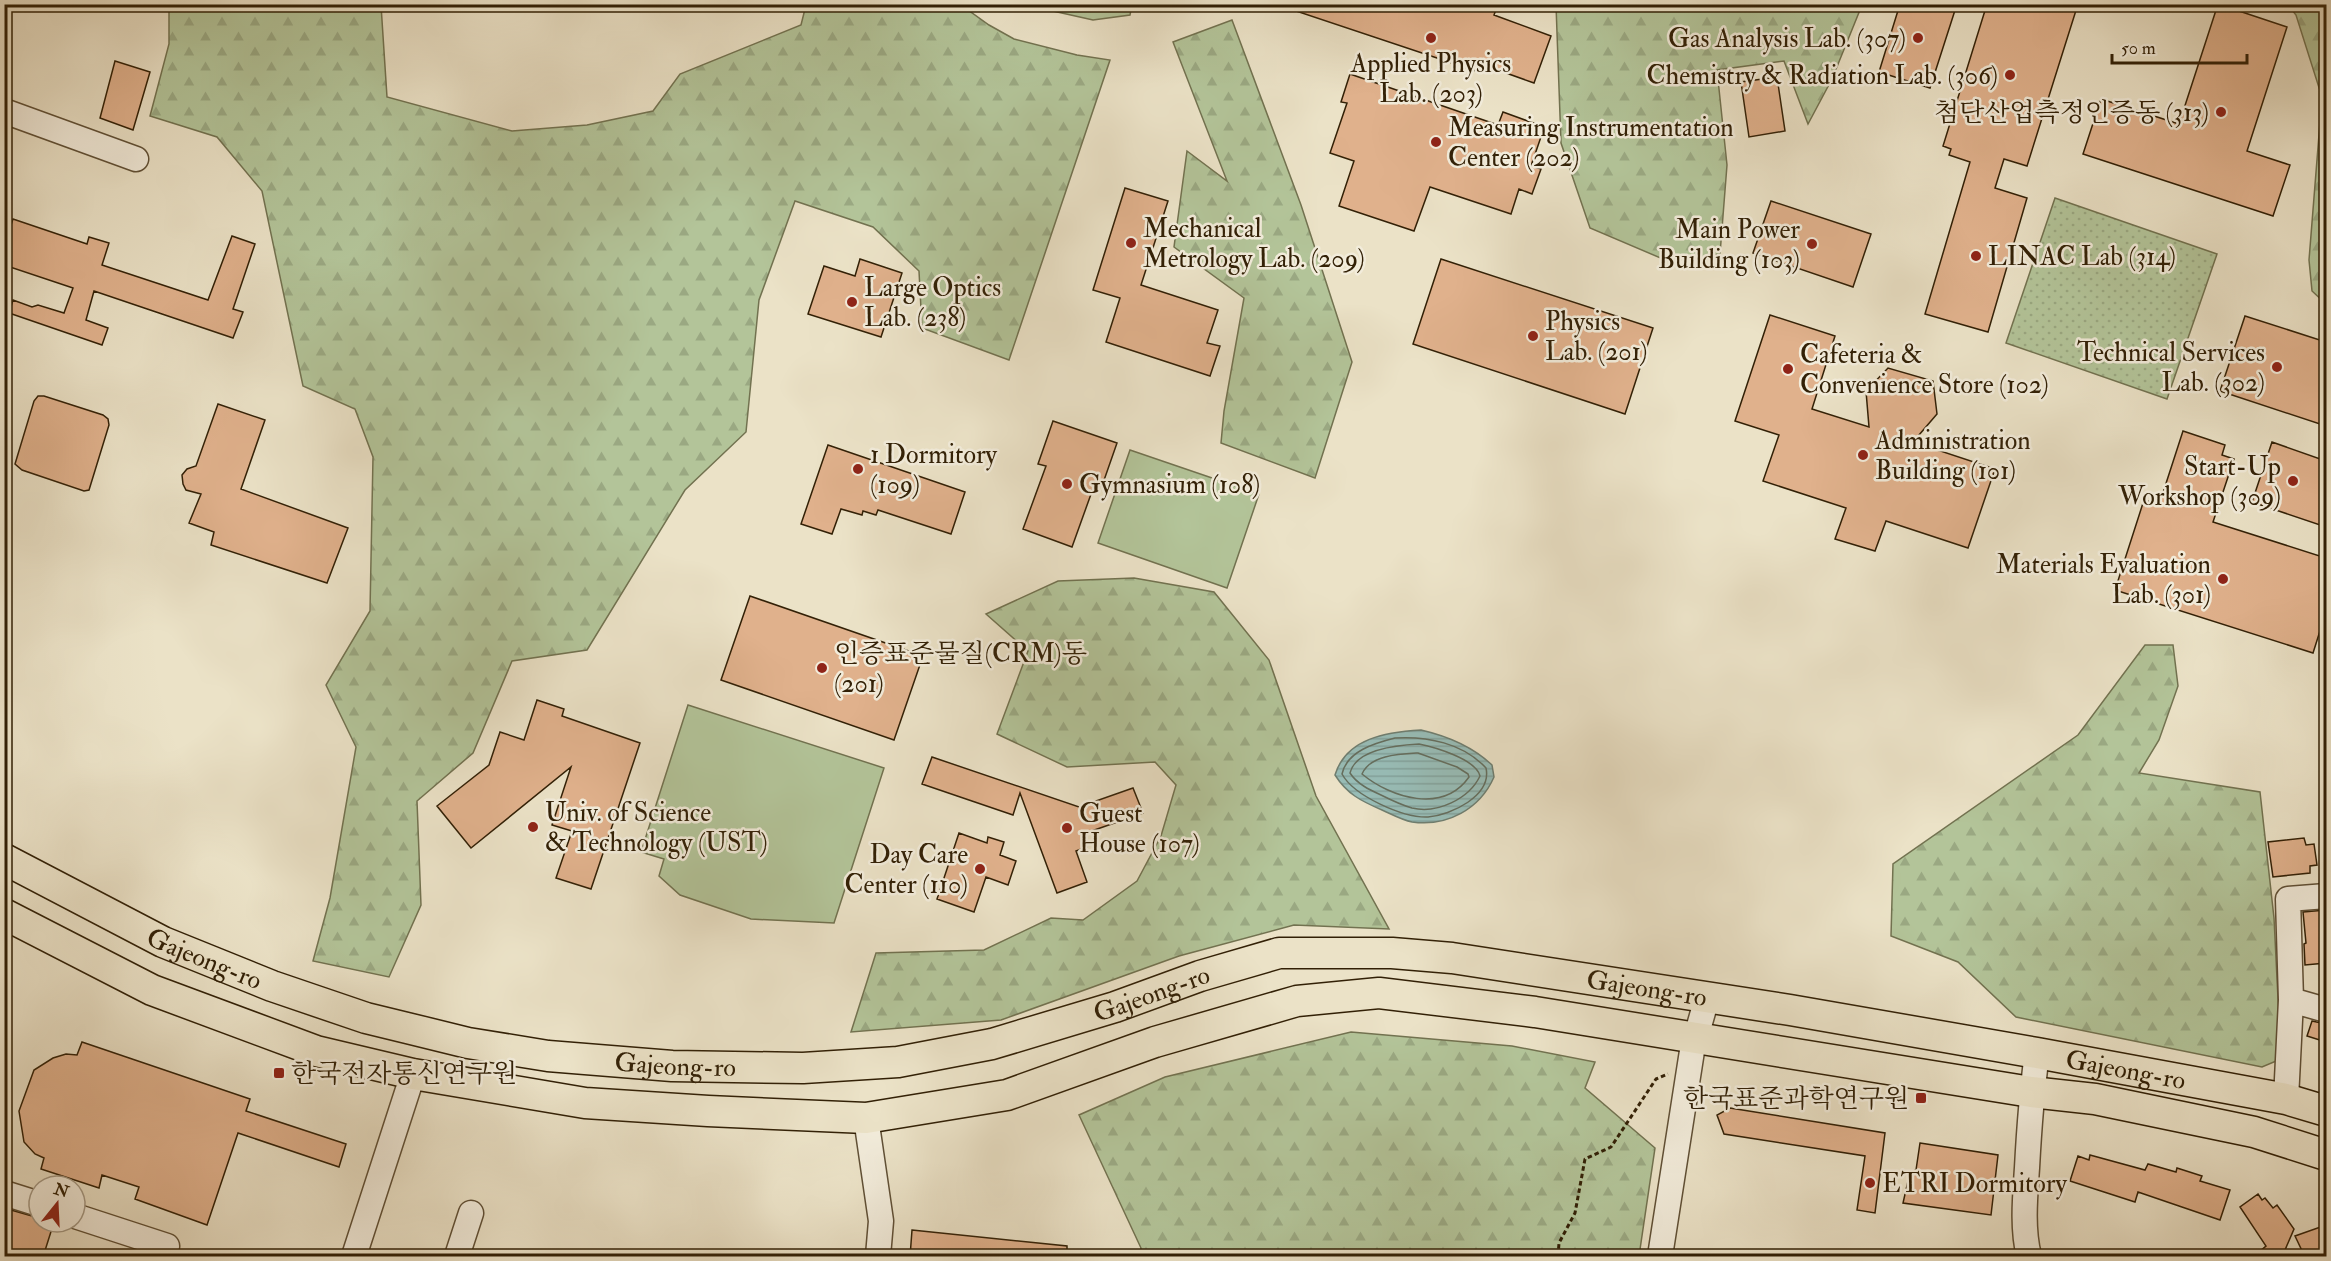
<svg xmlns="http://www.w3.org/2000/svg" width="2331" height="1261" font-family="'IM FELL Double Pica','Noto Serif KR',serif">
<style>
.grass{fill:url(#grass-dots);stroke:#727250;stroke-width:1.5}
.forest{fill:url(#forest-firs);stroke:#727250;stroke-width:1.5}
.pitch{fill:#b3c499;stroke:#727250;stroke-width:1.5}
.water{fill:url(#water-rules);stroke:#6f7e70;stroke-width:1.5}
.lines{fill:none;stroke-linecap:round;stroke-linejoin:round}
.shore{stroke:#656e5e;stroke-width:1.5}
.building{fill:#e0b18c;stroke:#322006;stroke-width:1.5}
.minor-casing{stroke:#605036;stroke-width:27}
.major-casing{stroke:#322006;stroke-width:33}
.path{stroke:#322006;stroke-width:3;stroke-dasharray:4.5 3;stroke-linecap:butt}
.minor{stroke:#f2ecdb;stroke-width:24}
.major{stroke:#ebe2c7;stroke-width:30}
.poi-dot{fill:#8f2418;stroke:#f2ecdb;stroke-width:2}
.labels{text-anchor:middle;stroke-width:5;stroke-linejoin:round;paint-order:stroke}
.poi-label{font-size:26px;fill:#322006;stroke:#f2ecdb;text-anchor:start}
.street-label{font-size:26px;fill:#322006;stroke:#f2ecdb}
</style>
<defs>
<pattern id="grass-dots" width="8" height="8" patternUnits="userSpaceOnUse" patternTransform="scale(1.5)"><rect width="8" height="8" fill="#b3c499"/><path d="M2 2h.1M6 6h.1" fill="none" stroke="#9aa882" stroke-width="1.8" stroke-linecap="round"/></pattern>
<pattern id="forest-firs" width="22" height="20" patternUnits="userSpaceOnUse" patternTransform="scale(1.5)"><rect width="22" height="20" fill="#b3c499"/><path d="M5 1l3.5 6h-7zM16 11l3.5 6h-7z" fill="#9aa882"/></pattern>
<pattern id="water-rules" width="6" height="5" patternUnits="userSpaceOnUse" patternTransform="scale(1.5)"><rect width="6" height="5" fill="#98bdb7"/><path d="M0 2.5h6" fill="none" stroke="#83a29c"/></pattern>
</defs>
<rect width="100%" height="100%" fill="#ebe2c7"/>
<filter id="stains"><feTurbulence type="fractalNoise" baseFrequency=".00333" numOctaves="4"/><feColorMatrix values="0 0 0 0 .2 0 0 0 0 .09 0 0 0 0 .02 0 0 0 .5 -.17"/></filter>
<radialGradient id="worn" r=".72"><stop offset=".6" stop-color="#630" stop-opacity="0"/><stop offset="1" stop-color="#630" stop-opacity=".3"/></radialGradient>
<path class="grass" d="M 2055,198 L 2217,254 L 2167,399 L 2006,343 Z"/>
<path class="forest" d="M 169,5 L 381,5 L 387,97 L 512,131 L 587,125 L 653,111 L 680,74 L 801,25 L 806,5 L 961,5 L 989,25 L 1014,39 L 1077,55 L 1110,60 L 1009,360 L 922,328 L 919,271 L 873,227 L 795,201 L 759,300 L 746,432 L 685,490 L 587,650 L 512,661 L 473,753 L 417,801 L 421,905 L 389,977 L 313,961 L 330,898 L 356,747 L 326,685 L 370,611 L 373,457 L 355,409 L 303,386 L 262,191 L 217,137 L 150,116 L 169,44 Z
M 1026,5 L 1132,5 L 1130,15 L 1093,20 Z
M 1556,5 L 1556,4 L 1862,5 L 1832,79 L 1808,124 L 1784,61 L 1717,70 L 1727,165 L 1720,254 L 1670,262 L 1590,228 L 1561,143 Z
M 2288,5 L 2326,5 L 2326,304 L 2312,291 L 2309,260 L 2322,97 L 2296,15 Z
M 1232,20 L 1301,205 L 1352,362 L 1315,478 L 1221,443 L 1224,411 L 1244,298 L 1174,247 L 1187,151 L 1227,181 L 1173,42 Z
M 1134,578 L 1214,592 L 1269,660 L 1316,796 L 1389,929 L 1294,925 L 1179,956 L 1001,1020 L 851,1032 L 876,953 L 984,950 L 1051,918 L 1083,920 L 1137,881 L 1161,836 L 1176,785 L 1155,762 L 1067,767 L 997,734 L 1028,651 L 986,614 L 1058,581 Z
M 2145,645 L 2173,645 L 2178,686 L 2159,740 L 2139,773 L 2260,792 L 2274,918 L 2281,1059 L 2262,1067 L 2016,1017 L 1958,962 L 1891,936 L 1893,864 L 2078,735 Z
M 1351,1032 L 1512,1046 L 1595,1062 L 1585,1088 L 1655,1148 L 1639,1256 L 1140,1256 L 1141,1248 L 1079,1115 L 1165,1077 Z"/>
<path class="pitch" d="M 1130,450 L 1259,494 L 1227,588 L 1098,543 Z
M 688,705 L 884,768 L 834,923 L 751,919 L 680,895 L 659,876 L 664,859 L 641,852 Z"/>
<path class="water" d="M 1421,730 C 1447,736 1472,746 1492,765 L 1494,777 C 1480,809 1447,827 1412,822 C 1402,820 1391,814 1382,810 C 1361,801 1347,794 1335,775 C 1346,738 1387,732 1421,730 Z"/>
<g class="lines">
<path class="shore" d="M 1395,738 C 1427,736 1463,743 1486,768 C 1492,796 1451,815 1428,817 C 1403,818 1354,796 1342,774 C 1347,751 1375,743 1395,738 Z
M 1419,744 C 1434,747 1476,759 1480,776 C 1469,799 1437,814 1412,808 C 1401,805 1391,800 1381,795 C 1370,790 1357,784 1350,773 C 1356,749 1399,745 1419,744 Z
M 1418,753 L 1457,767 L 1468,774 L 1469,777 C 1443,814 1391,798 1362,774 C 1370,755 1400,754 1418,753 Z"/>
</g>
<path class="building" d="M 1284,4 L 1498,4 L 1494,15 L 1551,36 L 1534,83 L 1478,63 L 1476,71 L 1284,7 Z
M 1900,4 L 1957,4 L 1930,88 L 1879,72 Z
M 1987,4 L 2078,4 L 2027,166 L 2004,159 L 1995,188 L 2027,198 L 1988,332 L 1925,314 L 1970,162 L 1949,155 L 1951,149 L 1943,146 Z
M 2218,4 L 2287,27 L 2247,151 L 2290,165 L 2273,216 L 2083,154 L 2101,99 L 2179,124 Z
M 115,61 L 150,72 L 133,130 L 100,118 Z
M 1350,74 L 1498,125 L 1503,112 L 1536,124 L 1543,131 L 1531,166 L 1541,169 L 1532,194 L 1519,189 L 1511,214 L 1430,187 L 1414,231 L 1339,206 L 1354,161 L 1330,153 L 1347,103 L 1341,102 Z
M 1777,77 L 1785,131 L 1749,137 L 1741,82 Z
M 1125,188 L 1168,201 L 1141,285 L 1218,310 L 1207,343 L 1220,346 L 1210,376 L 1106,342 L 1120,298 L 1093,290 Z
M 1771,201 L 1871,234 L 1853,287 L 1753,253 Z
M 13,219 L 87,244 L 89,237 L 109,243 L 102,265 L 208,300 L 232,236 L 255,244 L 233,309 L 243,312 L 233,338 L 94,291 L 86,320 L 108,328 L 102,345 L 9,313 L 13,300 L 32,307 L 38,305 L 64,313 L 73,288 L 4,265 L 4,246 Z
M 860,259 L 902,273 L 881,337 L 808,314 L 824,266 L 855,276 Z
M 1441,259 L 1653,328 L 1625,414 L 1413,344 Z
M 1770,315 L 1835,336 L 1812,409 L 1869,427 L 1866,391 L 1888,368 L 1933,381 L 1937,414 L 1913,442 L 1995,469 L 1968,548 L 1886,521 L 1875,551 L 1835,539 L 1846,508 L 1763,481 L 1779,435 L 1735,421 Z
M 2245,316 L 2326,342 L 2326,426 L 2220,391 Z
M 38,396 L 44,396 L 103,415 L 108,419 L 109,425 L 89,490 L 84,491 L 22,470 L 15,464 L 34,401 Z
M 218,404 L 265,420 L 241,489 L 348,528 L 327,583 L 211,545 L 214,532 L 189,523 L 201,494 L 186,490 L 183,484 L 182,475 L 187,469 L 196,466 Z
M 1053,421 L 1117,443 L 1102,486 L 1095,483 L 1072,547 L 1023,529 L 1046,466 L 1038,464 Z
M 2183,431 L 2225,445 L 2222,455 L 2234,459 L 2213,522 L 2326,558 L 2326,612 L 2313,653 L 2115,590 L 2144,500 L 2159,505 Z
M 2272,442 L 2326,461 L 2326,527 L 2252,502 Z
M 828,445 L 965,492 L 951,534 L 878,510 L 876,515 L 863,511 L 862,515 L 841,509 L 832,534 L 801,524 Z
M 750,596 L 923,656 L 894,740 L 721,680 Z
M 537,700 L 564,709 L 562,716 L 640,743 L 591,889 L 556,878 L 572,831 L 552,825 L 571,767 L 471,848 L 437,806 L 489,765 L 500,732 L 524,740 Z
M 932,757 L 1079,807 L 1133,788 L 1143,813 L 1083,834 L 1087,847 L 1076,851 L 1087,882 L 1057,893 L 1020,793 L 1013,815 L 922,784 Z
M 959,833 L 987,843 L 988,837 L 1004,842 L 1000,855 L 1016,861 L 1008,885 L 986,877 L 974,912 L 937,899 Z
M 2304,838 L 2306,845 L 2314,844 L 2317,865 L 2310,866 L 2310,873 L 2273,877 L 2268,842 Z
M 2326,910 L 2326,963 L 2305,965 L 2304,944 L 2306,943 L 2303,912 Z
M 2312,1021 L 2326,1024 L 2326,1042 L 2307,1036 Z
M 82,1042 L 250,1099 L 246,1111 L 346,1144 L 339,1167 L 238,1133 L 207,1225 L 135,1199 L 139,1187 L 102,1175 L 99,1188 L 41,1169 L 44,1158 L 35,1154 L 24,1142 L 19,1111 L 34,1070 L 53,1058 L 66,1054 L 77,1055 Z
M 1730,1108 L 1885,1133 L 1875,1213 L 1857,1210 L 1865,1156 L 1724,1134 L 1717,1115 Z
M 1920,1143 L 1998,1155 L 1991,1215 L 1903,1203 L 1910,1172 L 1916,1170 Z
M 2090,1155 L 2145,1170 L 2148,1164 L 2176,1172 L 2177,1168 L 2202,1176 L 2200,1181 L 2230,1190 L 2220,1220 L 2138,1192 L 2135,1202 L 2070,1181 L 2078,1156 L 2089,1160 Z
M 2258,1194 L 2262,1200 L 2265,1198 L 2273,1208 L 2277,1205 L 2294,1229 L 2282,1257 L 2253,1257 L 2266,1246 L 2240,1207 Z
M 4,1208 L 39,1218 L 39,1222 L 54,1222 L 43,1257 L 4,1257 Z
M 2326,1225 L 2326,1257 L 2305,1257 L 2295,1236 Z
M 912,1230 L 1067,1246 L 1067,1257 L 910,1257 Z"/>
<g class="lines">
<defs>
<path id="minor" d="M 4,111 L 136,159
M 2291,1000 L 2326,1010
M 2286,1099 L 2291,1000 L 2288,899 L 2326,896
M 866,1118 L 881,1221 L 878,1256
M 4,1193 L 39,1204
M 75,1216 L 167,1246 L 163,1256
M 354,1256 L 413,1074
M 457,1256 L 471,1213
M 1660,1256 L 1692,1051 L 1707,998
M 2029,1256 C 2022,1229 2025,1197 2027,1168 C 2029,1130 2032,1091 2037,1053"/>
<g id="major">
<path id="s1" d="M 4,859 L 163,942 L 272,986 L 366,1018 L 407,1028 L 468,1043 L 548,1056 L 672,1066 L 803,1068 L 898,1062 L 992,1044 L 1115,1007 L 1200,976 L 1279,953 L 1392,953 L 1452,958 L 1790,1010 L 2037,1053 L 2286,1099 L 2326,1111"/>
<path d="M 4,914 L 152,990 L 316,1051 L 413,1074 L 585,1103 L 708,1111 L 866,1118 L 1007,1095 L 1155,1042 L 1297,1001 L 1379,993 L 1535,1012 L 2031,1092 L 2095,1099 L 2254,1132 L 2326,1155"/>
</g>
</defs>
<use href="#minor" class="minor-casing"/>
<use href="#major" class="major-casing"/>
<path class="path" d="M 1558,1256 L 1559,1243 L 1575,1213 L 1585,1159 L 1611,1147 L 1656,1079 L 1668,1074"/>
<use href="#minor" class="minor"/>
<use href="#major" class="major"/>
</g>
<g class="poi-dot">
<circle cx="1431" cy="38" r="6"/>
<circle cx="1918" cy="38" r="6"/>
<circle cx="2010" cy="75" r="6"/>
<circle cx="2221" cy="112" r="6"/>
<circle cx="1436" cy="142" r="6"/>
<circle cx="1131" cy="243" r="6"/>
<circle cx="1812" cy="244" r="6"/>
<circle cx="1976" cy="256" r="6"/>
<circle cx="852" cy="302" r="6"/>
<circle cx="1533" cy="336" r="6"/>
<circle cx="2277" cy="367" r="6"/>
<circle cx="1788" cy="369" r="6"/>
<circle cx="1863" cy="455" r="6"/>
<circle cx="858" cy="469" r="6"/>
<circle cx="2293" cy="481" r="6"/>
<circle cx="1067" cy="484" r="6"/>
<circle cx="2223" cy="579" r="6"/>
<circle cx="822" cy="668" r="6"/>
<circle cx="533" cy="827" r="6"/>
<circle cx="1067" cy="828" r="6"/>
<circle cx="980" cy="869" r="6"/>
<rect x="273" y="1067" width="12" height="12" rx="3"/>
<rect x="1915" y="1092" width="12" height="12" rx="3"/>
<circle cx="1870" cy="1183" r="6"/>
</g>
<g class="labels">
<g class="poi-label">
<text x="1906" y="47" text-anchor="end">Gas Analysis Lab. (307)</text>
<text x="1431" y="72" text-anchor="middle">Applied Physics<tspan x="1431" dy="30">Lab. (203)</tspan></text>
<text x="1998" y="84" text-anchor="end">Chemistry &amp; Radiation Lab. (306)</text>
<text x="2209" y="121" text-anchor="end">첨단산업측정인증동 (313)</text>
<text x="1448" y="136">Measuring Instrumentation<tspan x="1448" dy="30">Center (202)</tspan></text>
<text x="1143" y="237">Mechanical<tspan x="1143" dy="30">Metrology Lab. (209)</tspan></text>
<text x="1800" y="238" text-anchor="end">Main Power<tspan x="1800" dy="30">Building (103)</tspan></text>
<text x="1988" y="265">LINAC Lab (314)</text>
<text x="864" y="296">Large Optics<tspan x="864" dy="30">Lab. (238)</tspan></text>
<text x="1545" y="330">Physics<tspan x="1545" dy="30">Lab. (201)</tspan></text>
<text x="2265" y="361" text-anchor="end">Technical Services<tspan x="2265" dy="30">Lab. (302)</tspan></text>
<text x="1800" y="363">Cafeteria &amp;<tspan x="1800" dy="30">Convenience Store (102)</tspan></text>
<text x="1875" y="449">Administration<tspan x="1875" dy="30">Building (101)</tspan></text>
<text x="870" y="463">1 Dormitory<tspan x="870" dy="30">(109)</tspan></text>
<text x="2281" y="475" text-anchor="end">Start-Up<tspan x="2281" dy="30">Workshop (309)</tspan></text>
<text x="1079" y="493">Gymnasium (108)</text>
<text x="2211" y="573" text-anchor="end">Materials Evaluation<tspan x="2211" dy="30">Lab. (301)</tspan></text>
<text x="834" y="662">인증표준물질(CRM)동<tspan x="834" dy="30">(201)</tspan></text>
<text x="545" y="821">Univ. of Science<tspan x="545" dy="30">&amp; Technology (UST)</tspan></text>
<text x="1079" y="822">Guest<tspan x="1079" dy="30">House (107)</tspan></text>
<text x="968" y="863" text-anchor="end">Day Care<tspan x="968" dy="30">Center (110)</tspan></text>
<text x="291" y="1082">한국전자통신연구원</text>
<text x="1909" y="1107" text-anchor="end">한국표준과학연구원</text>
<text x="1882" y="1192">ETRI Dormitory</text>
</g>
<g class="street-label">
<text dy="9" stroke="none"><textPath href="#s1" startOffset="224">Gajeong-ro</textPath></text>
<text dy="9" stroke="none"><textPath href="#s1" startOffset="1700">Gajeong-ro</textPath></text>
<text dy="9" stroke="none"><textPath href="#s1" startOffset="1196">Gajeong-ro</textPath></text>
<text dy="9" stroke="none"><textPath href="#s1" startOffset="710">Gajeong-ro</textPath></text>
<text dy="9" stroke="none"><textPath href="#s1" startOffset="2186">Gajeong-ro</textPath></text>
</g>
</g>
<rect width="2331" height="1261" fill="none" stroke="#ebe2c7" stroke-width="24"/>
<rect x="6" y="6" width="2319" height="1249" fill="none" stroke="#322006" stroke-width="3"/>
<rect x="12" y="12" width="2307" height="1237" fill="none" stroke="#322006" stroke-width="1.5"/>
<g transform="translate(57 1204) rotate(18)"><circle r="28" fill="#f2ecdb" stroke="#a59a86" stroke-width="1.5"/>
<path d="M0-4.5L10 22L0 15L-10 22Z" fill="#8f2418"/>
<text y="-9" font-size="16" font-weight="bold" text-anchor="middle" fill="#322006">N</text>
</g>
<path d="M2112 54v9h135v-9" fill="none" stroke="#322006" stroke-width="3"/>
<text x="2121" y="54" font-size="18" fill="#322006" stroke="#f2ecdb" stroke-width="4.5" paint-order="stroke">50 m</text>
<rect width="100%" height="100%" filter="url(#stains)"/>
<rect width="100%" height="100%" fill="url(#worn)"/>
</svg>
